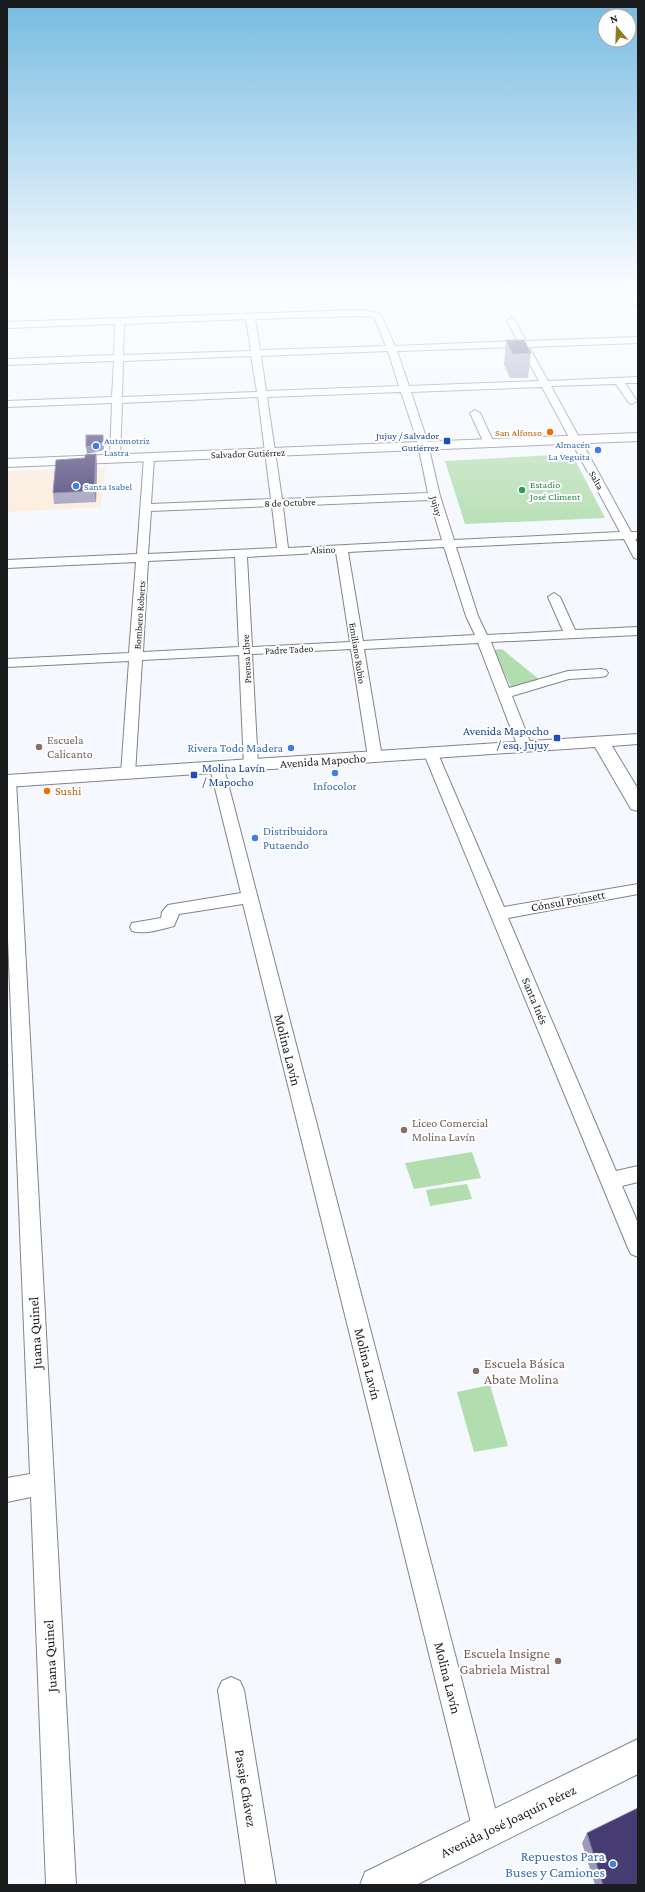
<svg xmlns="http://www.w3.org/2000/svg" width="645" height="1892" font-family="'Crimson Pro',serif">
<style>
.commercial{fill:#fdebda}
.green{fill:#b2ddae}
.lines{fill:none;stroke-linecap:round;stroke-linejoin:round}
.minor-casing{stroke:#81848a;stroke-width:2}
.major-casing{stroke:#81848a;stroke-width:2}
.minor{fill:#fff;fill-rule:evenodd}
.major{fill:#fff;fill-rule:evenodd}
.wall{fill:#9e9ab9}
.shaded-wall{fill:#7a749d}
.building{fill:#463c73;stroke:#7a749d}
.food-dot{fill:#e8710a;stroke:#fff;stroke-width:1.5}
.transit-dot{fill:#1a4fb4;stroke:#fff;stroke-width:1.5}
.shop-dot{fill:#3f7fe0;stroke:#fff;stroke-width:1.5}
.leisure-dot{fill:#2e9e5b;stroke:#fff;stroke-width:1.5}
.education-dot{fill:#8d6e63;stroke:#fff;stroke-width:1.5}
.labels{text-anchor:middle;stroke-width:4;stroke-linejoin:round;paint-order:stroke}
.far-food-label{font-size:10px;fill:#c56008;stroke:#fff;text-anchor:end}
.far-transit-label{font-size:10px;fill:#164399;stroke:#fff;text-anchor:end}
.far-shop-label{font-size:10px;fill:#366cbe;stroke:#fff;text-anchor:start}
.far-street-label{font-size:10px;fill:#1b1c1e;stroke:#fff}
.far-leisure-label{font-size:10px;fill:#27864d;stroke:#fff;text-anchor:start}
.transit-label{font-size:12px;fill:#164399;stroke:#fff;text-anchor:end}
.education-label{font-size:12px;fill:#785e54;stroke:#fff;text-anchor:start}
.shop-label{font-size:12px;fill:#366cbe;stroke:#fff;text-anchor:end}
.street-label{font-size:12px;fill:#1b1c1e;stroke:#fff}
.food-label{font-size:12px;fill:#c56008;stroke:#fff;text-anchor:start}
.near-street-label{font-size:14px;fill:#1b1c1e;stroke:#fff}
.near-education-label{font-size:14px;fill:#785e54;stroke:#fff;text-anchor:start}
.near-shop-label{font-size:14px;fill:#366cbe;stroke:#fff;text-anchor:end}
</style>
<rect width="100%" height="100%" fill="#f5f8ff"/>
<path class="commercial" d="M 105,467 L 101,507 L 7,512 L 7,471 Z"/>
<path class="green" d="M 572,454 L 605,518 L 465,524 L 445,461 Z
M 502,649 L 541,681 L 512,689 L 493,650 Z
M 472,1152 L 481,1178 L 414,1189 L 405,1163 Z
M 467,1184 L 472,1199 L 430,1206 L 426,1190 Z
M 490,1385 L 508,1446 L 474,1452 L 457,1392 Z"/>
<g class="lines">
<defs>
<path id="minor" d="M 360,310 L 380,313 L 395,346 L 518,341 L 507,321 L 511,318 L 515,321 L 526,341 L 638,337 L 638,343 L 529,347 L 548,381 L 638,377 L 638,383 L 625,383 L 637,401 L 632,404 L 629,403 L 616,384 L 551,386 L 631,532 L 638,532 L 638,538 L 635,539 L 638,544 L 638,559 L 634,558 L 624,539 L 456,547 L 478,616 L 487,635 L 563,631 L 548,597 L 554,593 L 560,597 L 575,630 L 638,627 L 638,635 L 491,642 L 509,688 L 568,671 L 601,669 L 606,670 L 608,673 L 606,676 L 601,677 L 569,679 L 512,696 L 532,747 L 530,750 L 520,750 L 518,747 L 478,643 L 364,649 L 382,757 L 380,760 L 370,760 L 368,757 L 351,649 L 252,654 L 258,766 L 256,769 L 246,769 L 244,766 L 239,655 L 142,660 L 135,774 L 133,777 L 123,777 L 121,774 L 129,661 L 7,667 L 7,659 L 129,653 L 136,562 L 7,568 L 7,560 L 137,554 L 144,457 L 149,454 L 154,457 L 151,504 L 271,499 L 258,397 L 122,403 L 120,458 L 115,461 L 111,460 L 110,458 L 112,403 L 7,407 L 7,401 L 112,397 L 114,361 L 7,365 L 7,359 L 114,355 L 115,324 L 7,328 L 7,322 ZM 360,316 L 374,317 L 386,346 L 260,350 L 255,319 ZM 246,319 L 251,351 L 123,355 L 124,324 ZM 520,347 L 539,381 L 409,386 L 397,351 ZM 388,351 L 399,386 L 266,391 L 261,356 ZM 251,356 L 257,392 L 122,397 L 123,361 ZM 542,387 L 620,532 L 454,540 L 440,496 L 427,440 L 411,392 ZM 401,392 L 417,440 L 428,493 L 282,499 L 267,397 ZM 430,500 L 442,540 L 288,548 L 283,506 ZM 272,506 L 277,548 L 148,554 L 151,511 ZM 444,547 L 466,616 L 475,635 L 363,641 L 348,552 ZM 336,552 L 350,642 L 252,647 L 247,557 ZM 235,557 L 239,647 L 143,652 L 148,561 Z
M 475,410 L 480,413 L 494,443 L 493,445 L 485,445 L 484,443 L 470,413 Z
M 431,750 L 436,751 L 438,754 L 504,907 L 638,884 L 638,894 L 508,918 L 616,1171 L 638,1166 L 638,1182 L 622,1186 L 638,1223 L 638,1257 L 631,1254 L 628,1248 L 424,754 L 426,751 Z
M 217,764 L 222,765 L 224,768 L 501,1831 L 497,1841 L 487,1845 L 477,1841 L 473,1831 L 243,904 L 179,914 L 174,926 C 162,929 144,935 132,931 L 130,927 L 132,923 L 161,918 L 162,912 L 168,905 L 241,893 L 210,768 L 212,765 Z
M 7,777 L 14,778 L 16,781 L 76,1885 L 46,1885 L 31,1497 L 7,1502 L 7,1478 L 30,1474 L 7,915 Z
M 231,1677 L 240,1681 L 244,1690 L 276,1885 L 246,1885 L 218,1690 L 222,1681 Z"/>
<path id="major" d="M 618,284 L 628,284 L 638,296 L 638,306 L 634,305 Z
M 638,433 L 638,441 L 7,467 L 7,459 Z
M 638,734 L 638,744 L 612,746 L 638,789 L 638,811 L 631,809 L 595,747 L 7,787 L 7,775 Z
M 638,1739 L 638,1774 L 416,1885 L 360,1885 L 365,1872 Z"/>
</defs>
<use href="#minor" class="minor-casing"/>
<use href="#major" class="major-casing"/>
<use href="#minor" class="minor"/>
<use href="#major" class="major"/>
</g>
<path class="wall" d="M 506,340 L 531,353 L 528,378 L 510,378 L 504,365 Z
M 96,454 L 97,465 L 96,502 L 54,504 L 53,493 L 85,458 Z
M 587,1833 L 638,1885 L 595,1885 L 582,1843 Z"/>
<path class="shaded-wall" d="M 103,435 L 104,450 L 87,454 L 86,447 Z
M 96,454 L 97,465 L 96,502 L 94,491 Z"/>
<path class="building" d="M 506,340 L 524,340 L 531,353 L 513,354 Z
M 86,435 L 103,435 L 103,443 L 86,447 Z
M 96,454 L 94,491 L 53,493 L 56,460 L 85,458 L 85,455 Z
M 638,1808 L 638,1885 L 603,1885 L 587,1833 Z"/>
<linearGradient id="sky" x2="0" y2="1"><stop stop-color="#76bbe1"/><stop offset="0.52" stop-color="#fafcff"/><stop offset="1" stop-color="#fafcff" stop-opacity="0"/></linearGradient>
<rect width="645" height="549" fill="url(#sky)"/>
<g class="food-dot">
<circle cx="550" cy="432" r="4"/>
<circle cx="47" cy="791" r="4"/>
</g>
<g class="transit-dot">
<rect x="443" y="437" width="8" height="8" rx="2"/>
<rect x="553" y="734" width="8" height="8" rx="2"/>
<rect x="190" y="771" width="8" height="8" rx="2"/>
</g>
<g class="shop-dot">
<circle cx="96" cy="446" r="4"/>
<circle cx="598" cy="450" r="4"/>
<circle cx="76" cy="486" r="4"/>
<circle cx="291" cy="748" r="4"/>
<circle cx="335" cy="773" r="4"/>
<circle cx="255" cy="838" r="4"/>
<circle cx="613" cy="1864" r="4"/>
</g>
<circle class="leisure-dot" cx="522" cy="490" r="4"/>
<g class="education-dot">
<circle cx="39" cy="747" r="4"/>
<circle cx="404" cy="1130" r="4"/>
<circle cx="476" cy="1371" r="4"/>
<circle cx="558" cy="1661" r="4"/>
</g>
<g class="labels">
<g class="far-food-label">
<text x="542" y="436">San Alfonso</text>
</g>
<g class="far-transit-label">
<text x="439" y="439">Jujuy / Salvador<tspan x="439" dy="12">Gutiérrez</tspan></text>
</g>
<g class="far-shop-label">
<text x="104" y="444">Automotriz<tspan x="104" dy="12">Lastra</tspan></text>
<text x="590" y="448" text-anchor="end">Almacén<tspan x="590" dy="12">La Veguita</tspan></text>
<text x="84" y="490">Santa Isabel</text>
</g>
<g class="far-street-label">
<text transform="translate(248 453) rotate(-2)" y="4">Salvador Gutiérrez</text>
<text transform="translate(597 480) rotate(62)" y="4">Salta</text>
<text transform="translate(290 502) rotate(-2)" y="4">8 de Octubre</text>
<text transform="translate(437 506) rotate(74)" y="4">Jujuy</text>
<text transform="translate(323 549) rotate(-2)" y="4">Alsino</text>
<text transform="translate(139 615) rotate(-86)" y="4">Bombero Roberts</text>
<text transform="translate(289 649) rotate(-3)" y="4">Padre Tadeo</text>
<text transform="translate(358 653) rotate(81)" y="4">Emiliano Rubio</text>
<text transform="translate(246 659) rotate(-93)" y="4">Prensa Libre</text>
</g>
<g class="far-leisure-label">
<text x="530" y="488">Estadio<tspan x="530" dy="12">José Climent</tspan></text>
</g>
<g class="transit-label">
<text x="549" y="735">Avenida Mapocho<tspan x="549" dy="14">/ esq. Jujuy</tspan></text>
<text x="202" y="772" text-anchor="start">Molina Lavín<tspan x="202" dy="14">/ Mapocho</tspan></text>
</g>
<g class="education-label">
<text x="47" y="744">Escuela<tspan x="47" dy="14">Calicanto</tspan></text>
<text x="412" y="1127">Liceo Comercial<tspan x="412" dy="14">Molina Lavín</tspan></text>
</g>
<g class="shop-label">
<text x="283" y="752">Rivera Todo Madera</text>
<text x="335" y="790" text-anchor="middle">Infocolor</text>
<text x="263" y="835" text-anchor="start">Distribuidora<tspan x="263" dy="14">Putaendo</tspan></text>
</g>
<g class="street-label">
<text transform="translate(323 761) rotate(-4)" y="4">Avenida Mapocho</text>
<text transform="translate(568 901) rotate(-10)" y="4">Cónsul Poinsett</text>
<text transform="translate(535 1001) rotate(67)" y="4">Santa Inés</text>
</g>
<g class="food-label">
<text x="55" y="795">Sushi</text>
</g>
<g class="near-street-label">
<text transform="translate(288 1050) rotate(76)" y="5">Molina Lavín</text>
<text transform="translate(35 1333) rotate(-93)" y="5">Juana Quinel</text>
<text transform="translate(368 1364) rotate(76)" y="5">Molina Lavín</text>
<text transform="translate(50 1656) rotate(-93)" y="5">Juana Quinel</text>
<text transform="translate(448 1678) rotate(76)" y="5">Molina Lavín</text>
<text transform="translate(246 1788) rotate(81)" y="5">Pasaje Chávez</text>
<text transform="translate(508 1821) rotate(-26)" y="5">Avenida José Joaquín Pérez</text>
</g>
<g class="near-education-label">
<text x="484" y="1368">Escuela Básica<tspan x="484" dy="16">Abate Molina</tspan></text>
<text x="550" y="1658" text-anchor="end">Escuela Insigne<tspan x="550" dy="16">Gabriela Mistral</tspan></text>
</g>
<g class="near-shop-label">
<text x="605" y="1861">Repuestos Para<tspan x="605" dy="16">Buses y Camiones</tspan></text>
</g>
</g>
<rect width="645" height="1892" fill="none" stroke="#1b1c1e" stroke-width="16"/>
<g transform="translate(617 28) rotate(341)"><circle r="19" fill="#ffffff" stroke="#a4a4a5"/>
<path d="M0-3L7 15L0 10L-7 15Z" fill="#937920"/>
<text y="-6" font-size="11" font-weight="bold" text-anchor="middle" fill="#1b1c1e">N</text>
</g>
</svg>
